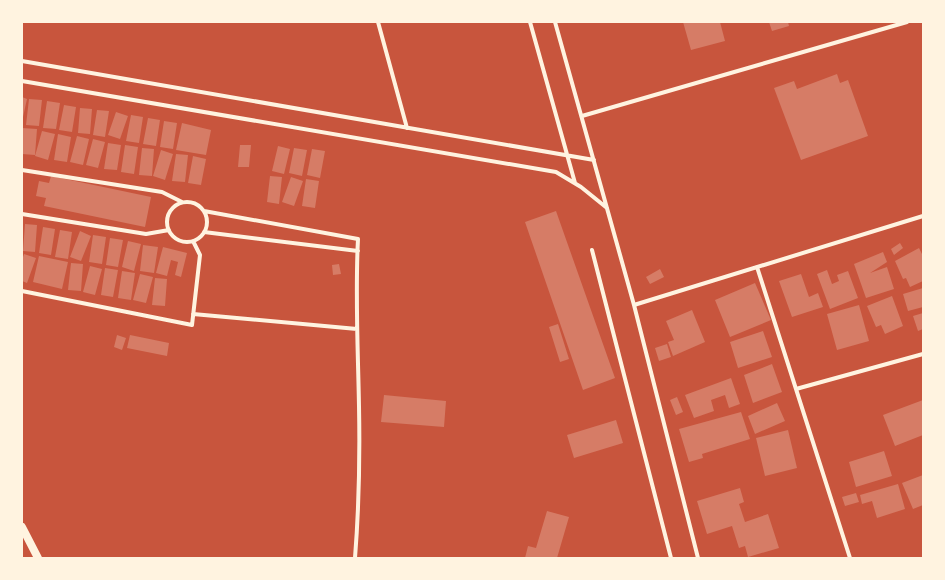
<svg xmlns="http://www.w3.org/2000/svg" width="945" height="580" font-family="'Fira Sans',sans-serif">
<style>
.building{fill:#d67c66}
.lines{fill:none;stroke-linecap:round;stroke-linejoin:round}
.minor{stroke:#fff3e0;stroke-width:4}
.secondary{stroke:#fff3e0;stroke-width:8}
</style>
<rect width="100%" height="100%" fill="#c8553d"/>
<path class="building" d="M 683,22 L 720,22 L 725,41 L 691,50 Z
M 769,22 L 788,22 L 789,26 L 772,31 Z
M 837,74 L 840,83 L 848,80 L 868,136 L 801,160 L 774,88 L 794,81 L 797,89 Z
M 22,97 L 27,99 L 23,117 L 22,117 Z
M 29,99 L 42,100 L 39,126 L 26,125 Z
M 47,101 L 60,103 L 56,129 L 43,128 Z
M 64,105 L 76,107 L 72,132 L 59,130 Z
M 80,108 L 92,109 L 90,134 L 78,133 Z
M 97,110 L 109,111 L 105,137 L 93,135 Z
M 116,112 L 128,116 L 120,139 L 108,135 Z
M 131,115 L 143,117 L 139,143 L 126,141 Z
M 148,118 L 160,120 L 156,146 L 143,144 Z
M 164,121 L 177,123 L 173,149 L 160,147 Z
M 182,123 L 211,130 L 206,155 L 176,150 Z
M 22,128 L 37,129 L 35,155 L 22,154 Z
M 42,131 L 55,134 L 48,160 L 35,156 Z
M 58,134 L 71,137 L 67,162 L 54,160 Z
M 77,136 L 89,139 L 83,165 L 70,162 Z
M 93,139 L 105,142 L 98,168 L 86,165 Z
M 108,143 L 121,145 L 117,170 L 104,169 Z
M 125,145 L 138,147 L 134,174 L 121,172 Z
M 240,145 L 251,145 L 249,167 L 238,167 Z
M 278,146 L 290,149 L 284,174 L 272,171 Z
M 142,148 L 154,149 L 152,176 L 139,175 Z
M 294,148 L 307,150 L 302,176 L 289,173 Z
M 312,149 L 325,151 L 320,178 L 307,175 Z
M 161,150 L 173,154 L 165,180 L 153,176 Z
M 176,154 L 188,155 L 185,182 L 172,181 Z
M 193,156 L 206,159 L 201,185 L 188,183 Z
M 51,176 L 151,197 L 145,227 L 44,206 L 46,198 L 36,196 L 39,181 L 49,183 Z
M 270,176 L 282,177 L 279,204 L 267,202 Z
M 291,177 L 303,181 L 294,206 L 282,202 Z
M 306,179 L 319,181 L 315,208 L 302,206 Z
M 556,211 L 615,378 L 583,390 L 525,222 Z
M 25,224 L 37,225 L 35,252 L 23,251 Z
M 43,227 L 55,229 L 51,255 L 39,253 Z
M 60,230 L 72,232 L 68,259 L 55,257 Z
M 80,231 L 91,236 L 81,261 L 70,257 Z
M 93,235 L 106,237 L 102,264 L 89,262 Z
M 110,238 L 123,240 L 118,267 L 106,265 Z
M 128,241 L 141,244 L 134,271 L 122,267 Z
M 900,243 L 903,248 L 894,255 L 891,249 Z
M 143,245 L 158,247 L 154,273 L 140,271 Z
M 163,247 L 187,253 L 181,277 L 175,275 L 178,262 L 171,260 L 167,276 L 156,273 Z
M 919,248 L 923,256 L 923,281 L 910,287 L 906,278 L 903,279 L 895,261 Z
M 883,252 L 887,262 L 870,273 L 887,267 L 894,289 L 866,298 L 854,264 Z
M 24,254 L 36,258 L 27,283 L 22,281 L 22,260 Z
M 39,256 L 68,262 L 62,289 L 33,282 Z
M 71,263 L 83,264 L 81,291 L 68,290 Z
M 339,264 L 341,274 L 333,275 L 332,265 Z
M 90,266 L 102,269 L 95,295 L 83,292 Z
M 105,268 L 118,270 L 113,297 L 101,295 Z
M 660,269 L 664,277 L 650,284 L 646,277 Z
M 827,270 L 832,284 L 839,281 L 837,275 L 848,271 L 858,298 L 830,309 L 817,274 Z
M 122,271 L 135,273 L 131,300 L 118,298 Z
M 140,274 L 153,277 L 146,303 L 133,300 Z
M 801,274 L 809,297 L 818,293 L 823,307 L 792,317 L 779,281 Z
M 155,278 L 167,279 L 165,306 L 152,305 Z
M 755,283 L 771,320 L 730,337 L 715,300 Z
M 923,288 L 923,307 L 908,311 L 903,294 Z
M 892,296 L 903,326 L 885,334 L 881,325 L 876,327 L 867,306 Z
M 859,305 L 869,341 L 837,350 L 827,314 Z
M 692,310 L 705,342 L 673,356 L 668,342 L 674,340 L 666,321 Z
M 923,313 L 923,329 L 918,331 L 913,316 Z
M 558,324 L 569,359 L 560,362 L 549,327 Z
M 763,331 L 772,357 L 738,368 L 730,342 Z
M 117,335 L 126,338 L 122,350 L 114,347 Z
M 130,335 L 169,343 L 167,356 L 127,348 Z
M 667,344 L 671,357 L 659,361 L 655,348 Z
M 772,364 L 782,392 L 753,403 L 744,375 Z
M 731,378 L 740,404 L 729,408 L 725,395 L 711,400 L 714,411 L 694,418 L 685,395 Z
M 384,395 L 446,401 L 444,427 L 381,422 Z
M 677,397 L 683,412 L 676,415 L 670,400 Z
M 923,400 L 923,435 L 895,446 L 883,415 Z
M 777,403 L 785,421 L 755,434 L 748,416 Z
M 741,412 L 750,439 L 702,454 L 703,458 L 689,462 L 679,429 Z
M 616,420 L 623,443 L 574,458 L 567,435 Z
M 788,430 L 797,468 L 765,476 L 756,438 Z
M 884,451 L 892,476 L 856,487 L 849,462 Z
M 923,475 L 923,505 L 913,509 L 902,483 Z
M 898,484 L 905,509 L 877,518 L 872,501 L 862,504 L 860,495 Z
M 740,488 L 744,502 L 739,504 L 745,522 L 768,514 L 779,548 L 748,557 L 745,546 L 739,548 L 732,526 L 707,534 L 697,501 Z
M 856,493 L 859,502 L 845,506 L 842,497 Z
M 547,511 L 569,517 L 557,558 L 525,558 L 528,546 L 536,548 Z"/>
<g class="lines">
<path class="minor" d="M 378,22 L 407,128
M 530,22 L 575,183
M 555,22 L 634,305 L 698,558
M 22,61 L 594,160
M 22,81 L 556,172 L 581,187 L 607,208
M 582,116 L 907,22
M 22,170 L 162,192 L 182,202
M167 222a20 20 0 1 1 40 0a20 20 0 1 1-40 0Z
M 204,211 L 358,239 C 355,295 358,350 359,406 C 360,457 359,507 355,558
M 22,214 L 146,234 L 169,230
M 204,232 L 358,251
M 592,250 L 671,558
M 757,267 L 850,558
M 22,291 L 192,325 L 200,255 L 193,241
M 634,305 L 923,216
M 193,314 L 357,329
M 796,389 L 923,354"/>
<path class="secondary" d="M 22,527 L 38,558"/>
</g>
<rect width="945" height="580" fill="none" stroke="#fff3e0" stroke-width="46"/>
</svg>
